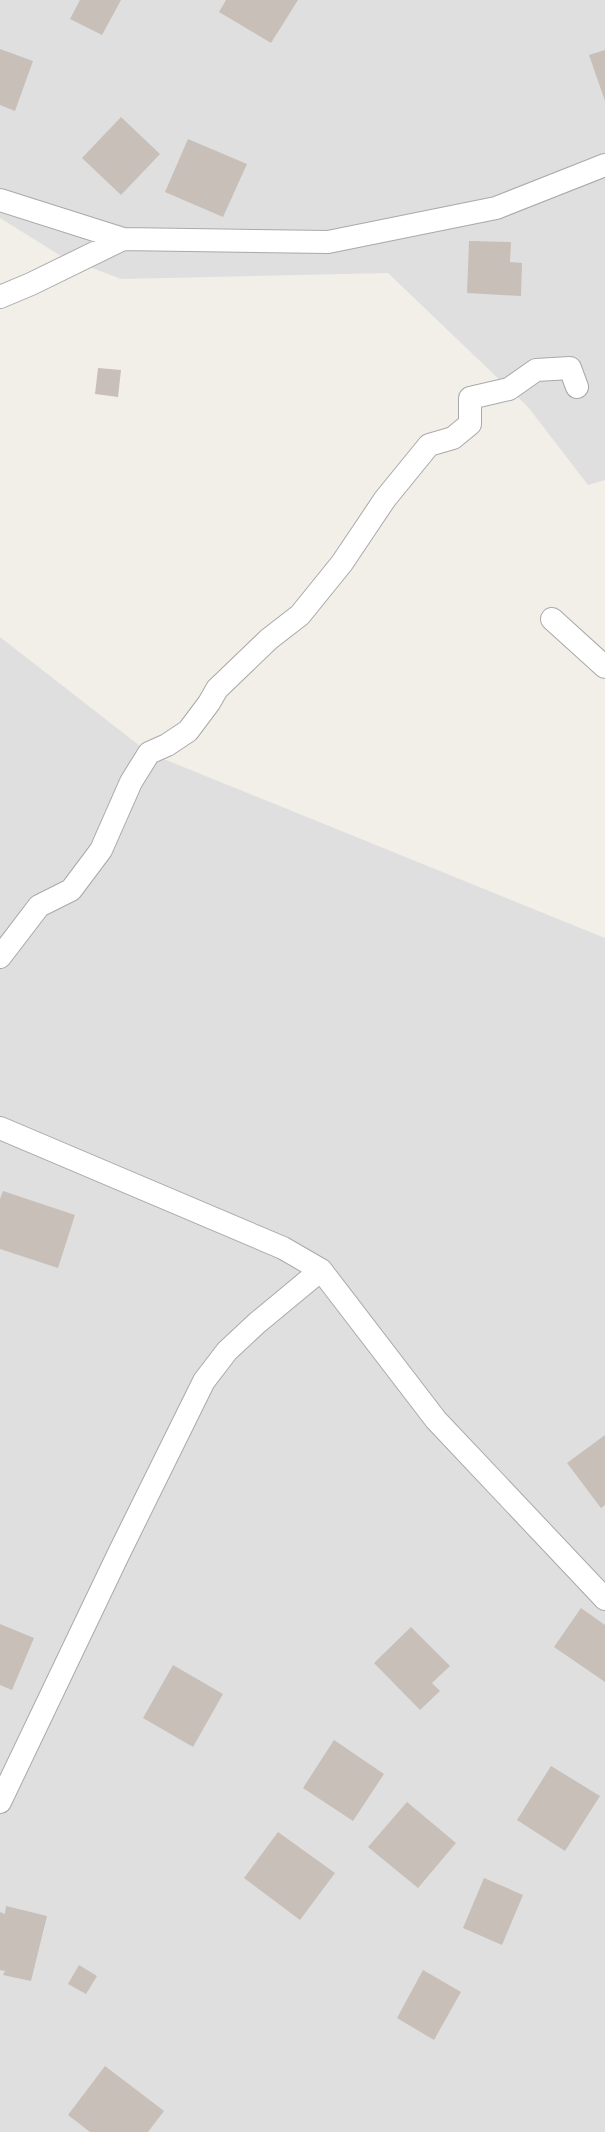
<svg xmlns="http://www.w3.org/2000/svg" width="605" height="2132" font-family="Lato,sans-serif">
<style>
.residential{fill:#e0dfdf}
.building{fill:#c7bfb8}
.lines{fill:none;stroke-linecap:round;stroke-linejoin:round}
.minor-casing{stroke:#a9a9a9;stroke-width:24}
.minor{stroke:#fff;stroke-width:22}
</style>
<rect width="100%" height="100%" fill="#f2efe9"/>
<path class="residential" d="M 0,0 L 605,0 L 605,480 L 588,485 L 528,407 L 388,273 L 121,279 L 61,256 L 0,218 Z
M 0,637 L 149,753 L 605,938 L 605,2132 L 0,2132 Z"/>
<path class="building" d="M 80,0 L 121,0 L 102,35 L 70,19 Z
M 226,0 L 298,0 L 271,43 L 219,12 Z
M 0,49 L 33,61 L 15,111 L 0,105 Z
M 605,50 L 605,101 L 589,55 Z
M 121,117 L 160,154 L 121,195 L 82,158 Z
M 188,139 L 247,164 L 223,217 L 165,192 Z
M 469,241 L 511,242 L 510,262 L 522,263 L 521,296 L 467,293 Z
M 98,368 L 121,370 L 118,397 L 95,394 Z
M 3,1191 L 75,1215 L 58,1268 L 0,1249 L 0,1199 Z
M 605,1435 L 605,1505 L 601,1508 L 567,1463 Z
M 581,1608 L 605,1625 L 605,1682 L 554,1647 Z
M 0,1624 L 34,1638 L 12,1690 L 0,1685 Z
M 411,1627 L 450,1666 L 432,1683 L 440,1691 L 420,1710 L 374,1663 Z
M 173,1665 L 223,1694 L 193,1747 L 143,1718 Z
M 334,1740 L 384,1774 L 353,1821 L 303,1788 Z
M 551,1766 L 600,1796 L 565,1851 L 517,1820 Z
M 407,1802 L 456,1843 L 418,1888 L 368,1847 Z
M 278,1832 L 335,1873 L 300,1920 L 244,1878 Z
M 484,1878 L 523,1895 L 502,1945 L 463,1928 Z
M 6,1906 L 47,1916 L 31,1981 L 3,1975 L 5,1971 L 0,1970 L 0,1912 L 5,1914 Z
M 79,1965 L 97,1976 L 86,1994 L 68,1984 Z
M 423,1970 L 461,1992 L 434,2040 L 397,2018 Z
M 105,2066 L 164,2111 L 148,2132 L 90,2132 L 68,2115 Z"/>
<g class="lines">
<defs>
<path id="minor" d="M 0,200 L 123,239 L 328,242 L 496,208 L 605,165
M 0,297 L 31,284 L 123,239
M 552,619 L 605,667
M 0,957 L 39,906 L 71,890 L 101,850 L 131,782 L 149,753 L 167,745 L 188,731 L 209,703 L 217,689 L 269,639 L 300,615 L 342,563 L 385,499 L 429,445 L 453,438 L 470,424 L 470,398 L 509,389 L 536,370 L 570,368 L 577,387
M 0,1128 L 283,1248 L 321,1270 L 436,1420 L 605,1599
M 0,1802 L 119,1553 L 204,1381 L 227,1351 L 257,1323 L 321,1270"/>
</defs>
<use href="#minor" class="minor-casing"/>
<use href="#minor" class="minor"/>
</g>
</svg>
